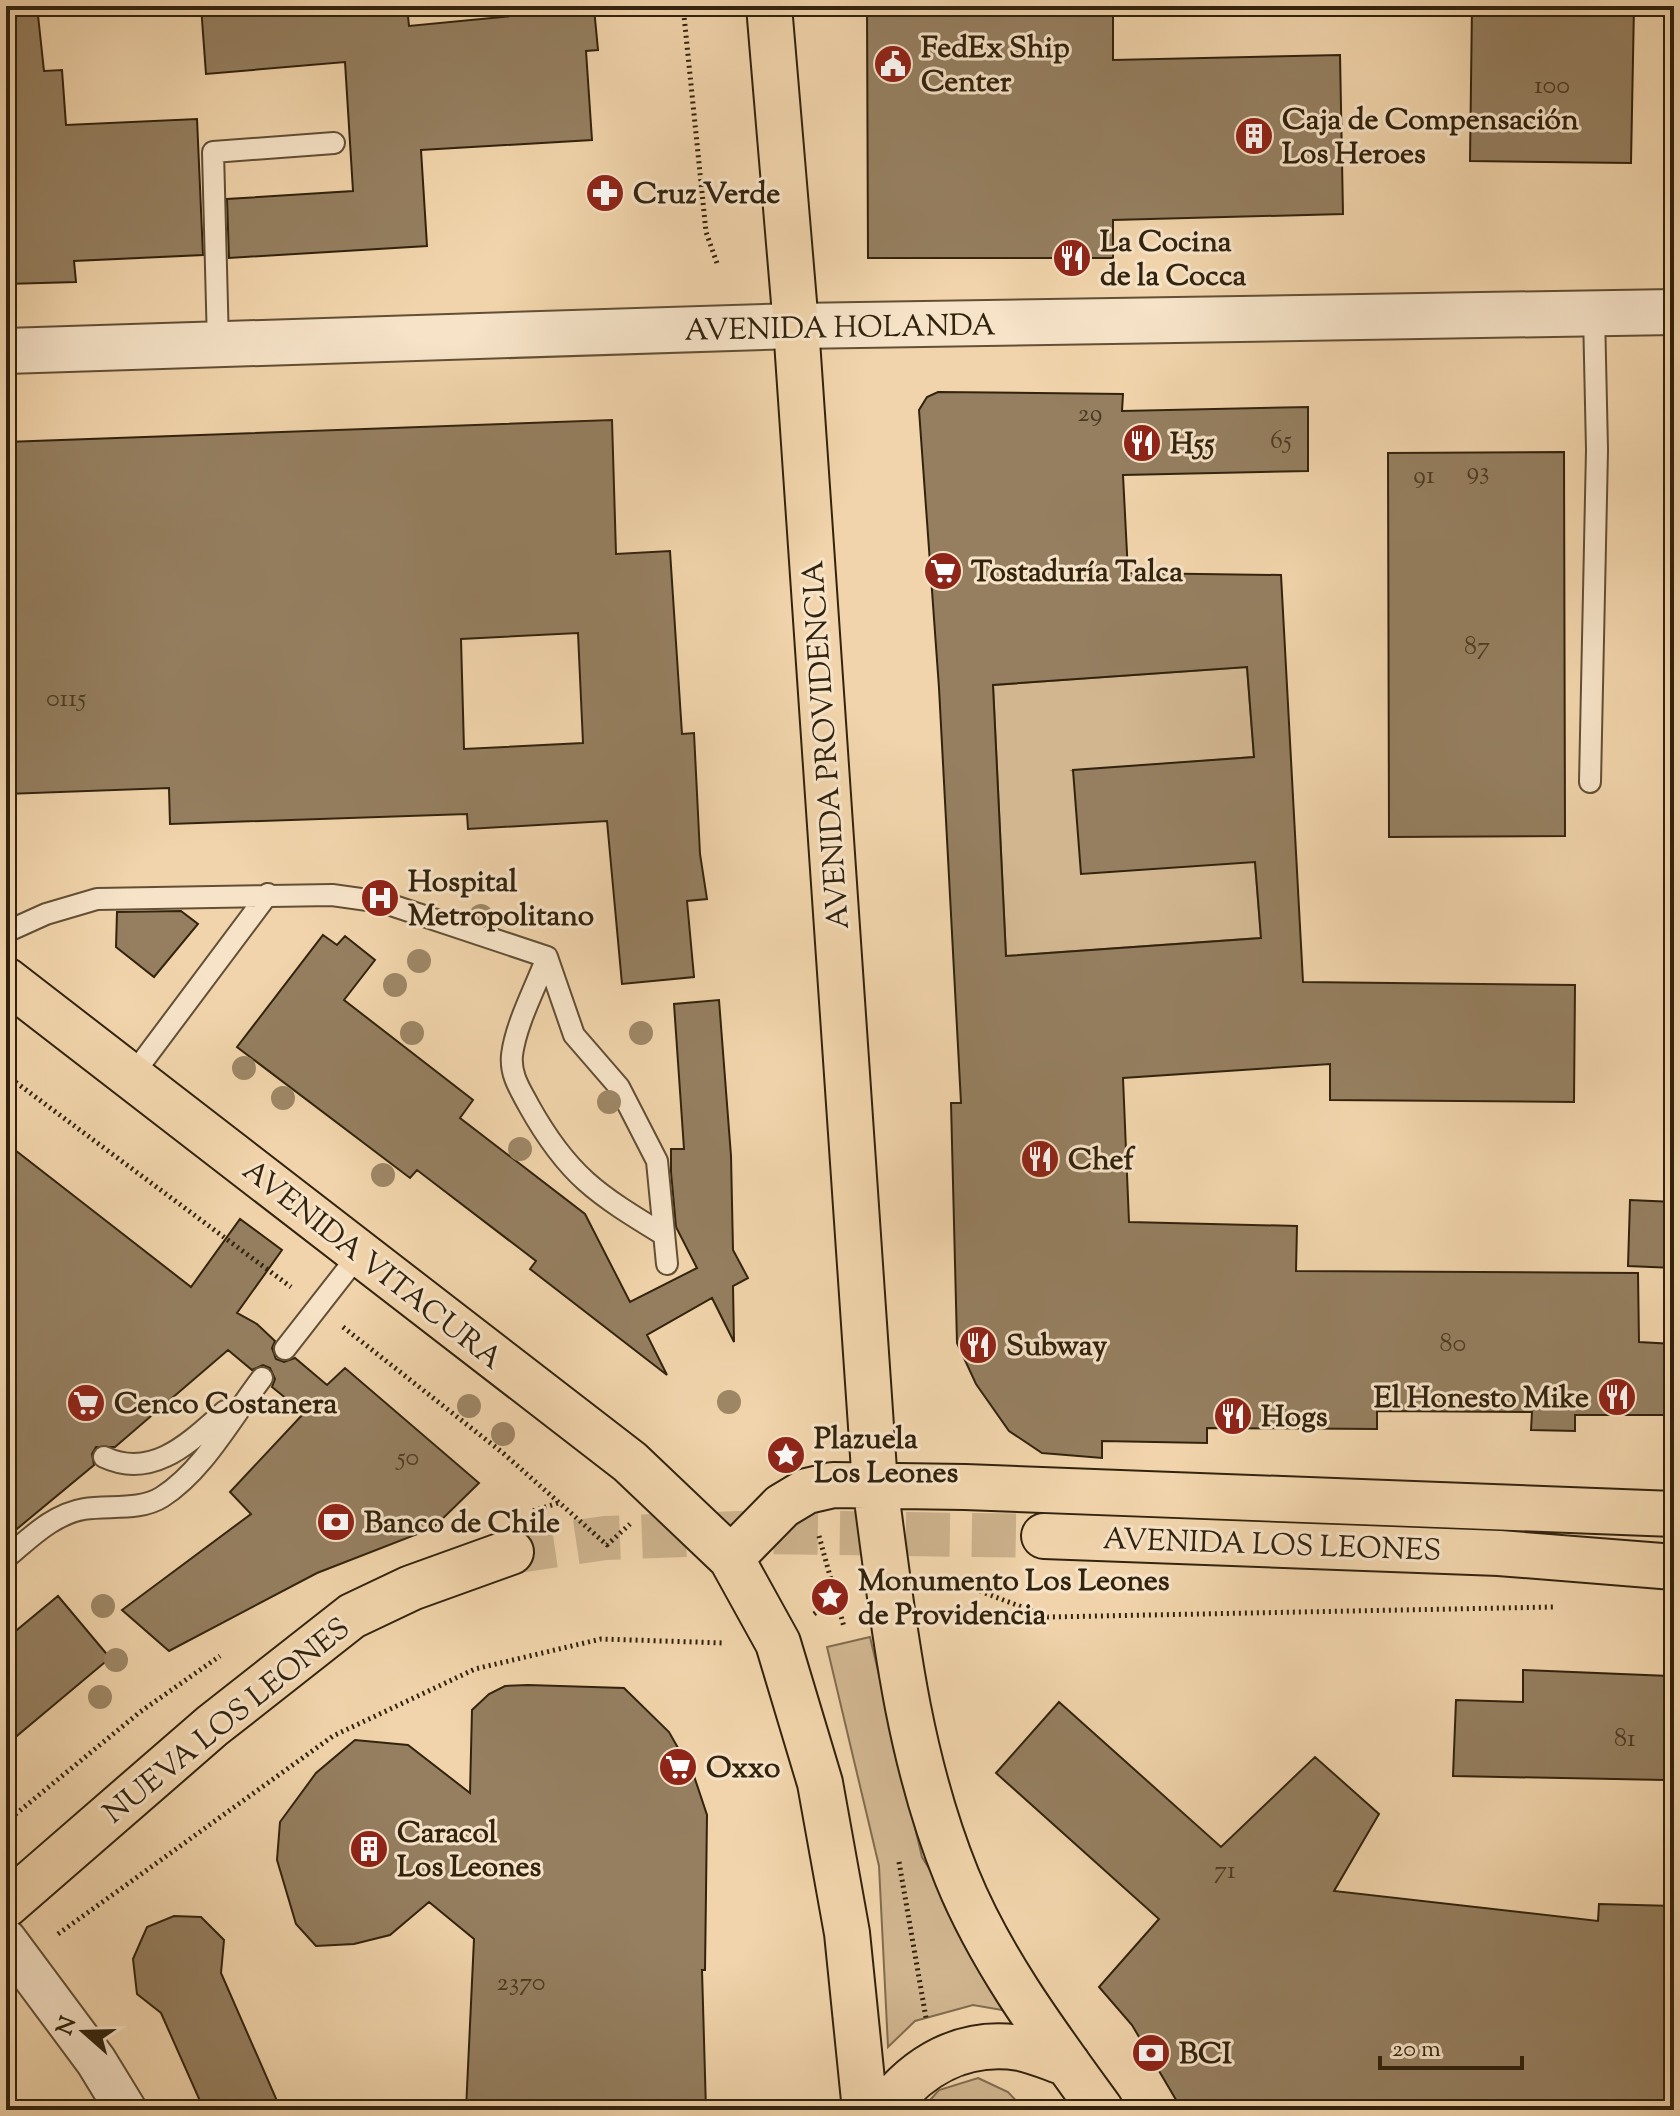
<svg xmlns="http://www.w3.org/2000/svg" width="1680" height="2116" font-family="'Sorts Mill Goudy',serif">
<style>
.green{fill:#d1b690;stroke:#826c4f;stroke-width:2}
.building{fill:#957f60;stroke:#32230e;stroke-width:2;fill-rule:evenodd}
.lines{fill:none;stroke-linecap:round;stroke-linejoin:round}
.primary-tunnel{stroke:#cbb18c;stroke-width:44;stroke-dasharray:44 22;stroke-linecap:butt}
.service-casing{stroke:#624f35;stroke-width:24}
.minor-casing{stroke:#624f35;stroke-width:44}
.tertiary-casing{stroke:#624f35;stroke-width:48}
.primary-casing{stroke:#32230e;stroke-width:48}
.path{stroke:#32230e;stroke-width:5;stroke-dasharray:2 4;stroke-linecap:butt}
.service{stroke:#f6e3c8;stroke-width:20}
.minor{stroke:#f6e3c8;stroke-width:40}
.tertiary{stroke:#f6e3c8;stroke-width:44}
.primary{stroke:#f1d4ab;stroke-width:44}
.tree{fill:#9e8766}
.labels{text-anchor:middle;stroke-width:6;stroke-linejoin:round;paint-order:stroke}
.number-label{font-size:26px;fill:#4b3a22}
.poi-label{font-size:30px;font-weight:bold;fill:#32230e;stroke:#f6e3c8;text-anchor:start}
.street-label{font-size:30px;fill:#32230e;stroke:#f6e3c8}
</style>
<rect width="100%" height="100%" fill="#f1d4ab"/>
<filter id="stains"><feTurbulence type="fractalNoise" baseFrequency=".0025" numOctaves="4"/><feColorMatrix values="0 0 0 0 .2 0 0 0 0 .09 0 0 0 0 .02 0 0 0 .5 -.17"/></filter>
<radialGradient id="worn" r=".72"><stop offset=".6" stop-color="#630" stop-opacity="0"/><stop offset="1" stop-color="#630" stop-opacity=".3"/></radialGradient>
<path class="green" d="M 1247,667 L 1254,757 L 1073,771 L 1255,862 L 1261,938 L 1006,956 L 993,685 Z
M 870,1637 L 922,1857 L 1019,2013 L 973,2005 L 915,2021 L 888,2047 L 879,1866 L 827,1647 Z
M 978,2078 L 1008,2092 L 1025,2110 L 921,2110 L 939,2090 Z"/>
<path class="building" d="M 6,6 L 37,6 L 44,71 L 62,70 L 66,125 L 197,119 L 203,255 L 74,261 L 76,282 L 6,284 Z
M 201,6 L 407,6 L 409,26 L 594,8 L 598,50 L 586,51 L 592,140 L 421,150 L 427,246 L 229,258 L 227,199 L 353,191 L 345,62 L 206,74 Z
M 867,6 L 1113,6 L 1113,60 L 1340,55 L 1343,214 L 1113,220 L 1113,258 L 868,258 Z
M 1472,6 L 1634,6 L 1631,163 L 1470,161 Z
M 938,392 L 1123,394 L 1122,411 L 1308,407 L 1308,471 L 1123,475 L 1128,573 L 1281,575 L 1303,982 L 1575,985 L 1574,1102 L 1330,1100 L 1330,1064 L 1123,1078 L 1129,1222 L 1297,1226 L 1296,1271 L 1638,1273 L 1639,1342 L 1674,1344 L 1674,1415 L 1575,1415 L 1575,1431 L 1531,1430 L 1532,1412 L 1377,1411 L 1377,1429 L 1207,1428 L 1207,1443 L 1102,1441 L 1102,1458 L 1042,1453 L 1009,1431 L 976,1384 L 957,1343 L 951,1103 L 961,1103 L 939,688 L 919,410 L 927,397 ZM 1247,667 L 1254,757 L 1073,770 L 1081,874 L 1255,862 L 1261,938 L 1006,956 L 993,685 Z
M 612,420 L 616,554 L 670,551 L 682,734 L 694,733 L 700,854 L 707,899 L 687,901 L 694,977 L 622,984 L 607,821 L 468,829 L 467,814 L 170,824 L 169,788 L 6,794 L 6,442 ZM 578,633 L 583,743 L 464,749 L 461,639 Z
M 1564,452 L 1565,836 L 1389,837 L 1388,453 Z
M 181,911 L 198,924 L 154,977 L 116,947 L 117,912 Z
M 323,935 L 337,945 L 345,936 L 375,960 L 344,1000 L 473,1100 L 460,1118 L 585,1214 L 630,1302 L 697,1268 L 676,1227 L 671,1172 L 671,1149 L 684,1149 L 674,1004 L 719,1000 L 731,1156 L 733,1250 L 748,1278 L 733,1286 L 734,1342 L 712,1298 L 647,1335 L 667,1375 L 530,1269 L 536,1261 L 417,1170 L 410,1178 L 237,1047 Z
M 6,1143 L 191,1287 L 240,1219 L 282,1250 L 237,1313 L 257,1324 L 275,1341 L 272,1348 L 276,1359 L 284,1362 L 295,1358 L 327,1385 L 345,1368 L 479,1483 L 433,1528 L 317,1573 L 169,1651 L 122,1610 L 251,1514 L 230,1492 L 304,1413 L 272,1387 L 275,1379 L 270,1368 L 263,1365 L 252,1370 L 228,1350 L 115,1447 L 96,1447 L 92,1454 L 94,1465 L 6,1538 Z
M 1630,1200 L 1674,1202 L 1674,1268 L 1628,1266 Z
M 58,1596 L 110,1658 L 6,1745 L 6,1639 Z
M 1523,1670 L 1669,1676 L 1665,1780 L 1453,1776 L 1456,1700 L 1523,1702 Z
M 528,1685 L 624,1688 L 669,1732 L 694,1776 L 707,1815 L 705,1970 L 702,1970 L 706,2110 L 466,2110 L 474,1939 L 429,1902 L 390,1935 L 354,1944 L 316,1946 L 296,1924 L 277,1860 L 280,1822 L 316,1773 L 355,1740 L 408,1745 L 470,1793 L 472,1710 L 489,1694 L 505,1686 Z
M 1059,1702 L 1221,1847 L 1315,1757 L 1379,1814 L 1334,1891 L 1598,1921 L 1599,1904 L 1674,1906 L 1674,2110 L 1182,2110 L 1132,2025 L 1099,1987 L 1159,1919 L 996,1773 Z
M 174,1916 L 201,1917 L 224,1940 L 221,1973 L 281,2110 L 204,2110 L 161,2013 L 137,1994 L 133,1959 L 147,1927 Z"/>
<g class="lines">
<path class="primary-tunnel" d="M 511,1552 L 605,1538 L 764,1532 L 1044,1536"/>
<defs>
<path id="service" d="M 218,344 L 213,152 L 334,143
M 1590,782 L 1597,450 L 1594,313
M 6,932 L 46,914 L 97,899 L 332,895 L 382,902 L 547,957
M 547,957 C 536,987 516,1023 512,1055 C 510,1075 520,1089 529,1106 C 568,1176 597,1194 664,1235
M 547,957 L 574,1035 L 619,1087 L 657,1161 L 667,1264
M 131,1077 L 268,894
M 285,1349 L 360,1253
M 104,1457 C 153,1480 190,1442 225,1411
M 6,1558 C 29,1539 53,1514 84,1509 C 109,1505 140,1511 162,1497 C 204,1470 232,1417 262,1378"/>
<path id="minor" d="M 6,1940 L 96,2061 L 126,2110"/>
<path id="tertiary" d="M 6,351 L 796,326 L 1674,312"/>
<path id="primary" d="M 769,6 L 796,326 L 875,1485 C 893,1618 906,1752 957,1877 C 991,1961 1048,2037 1101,2110
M 6,980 L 630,1462 L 731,1558 L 778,1643 L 820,1783 L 847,1933 L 865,2110
M 1044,1536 L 1499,1553 L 1674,1567
M 731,1558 L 782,1506 L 807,1491 L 833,1485 L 965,1487 L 1674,1514
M 6,1905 L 212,1726 L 352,1616 L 411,1588 L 511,1552
M 884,2110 C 917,2066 963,2039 1020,2048 C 1036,2051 1053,2059 1068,2064"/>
</defs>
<use href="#service" class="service-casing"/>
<use href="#minor" class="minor-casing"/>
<use href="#tertiary" class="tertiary-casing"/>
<use href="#primary" class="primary-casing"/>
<path class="path" d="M 683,6 L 706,232 L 718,266
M 6,1075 L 291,1287
M 343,1327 L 503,1453 L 607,1545 L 630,1524
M 533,1511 L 558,1503
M 819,1536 L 844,1627
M 934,1583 L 951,1580 L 1048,1617 L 1553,1607
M 814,1614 L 836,1597 L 845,1595
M 6,1822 L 140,1712 L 220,1656
M 899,1862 L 926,2018
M 58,1934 L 333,1736 L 475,1669 L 601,1639 L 725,1643"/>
<use href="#service" class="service"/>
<use href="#minor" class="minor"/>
<use href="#tertiary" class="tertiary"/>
<use href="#primary" class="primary"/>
</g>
<g class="tree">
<circle cx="481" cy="916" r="12"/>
<circle cx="419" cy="961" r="12"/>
<circle cx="395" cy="985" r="12"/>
<circle cx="412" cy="1033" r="12"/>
<circle cx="641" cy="1033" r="12"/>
<circle cx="244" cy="1068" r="12"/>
<circle cx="283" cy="1098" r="12"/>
<circle cx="609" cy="1102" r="12"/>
<circle cx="520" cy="1149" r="12"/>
<circle cx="383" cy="1175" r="12"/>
<circle cx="729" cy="1402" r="12"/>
<circle cx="469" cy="1406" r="12"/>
<circle cx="503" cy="1434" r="12"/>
<circle cx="103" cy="1606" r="12"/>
<circle cx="116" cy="1660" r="12"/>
<circle cx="100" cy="1697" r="12"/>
</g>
<defs>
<symbol id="civic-disc" viewBox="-11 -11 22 22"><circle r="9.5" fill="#8f2418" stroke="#f6e3c8"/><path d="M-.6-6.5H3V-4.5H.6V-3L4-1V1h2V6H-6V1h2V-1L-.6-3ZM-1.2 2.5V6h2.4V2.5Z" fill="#fff"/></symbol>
<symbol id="building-disc" viewBox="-11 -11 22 22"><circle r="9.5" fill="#8f2418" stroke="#f6e3c8"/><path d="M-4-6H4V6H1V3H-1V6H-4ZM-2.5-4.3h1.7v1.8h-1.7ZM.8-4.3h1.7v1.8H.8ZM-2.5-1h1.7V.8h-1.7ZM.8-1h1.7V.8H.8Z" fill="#fff"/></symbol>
<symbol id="pharmacy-disc" viewBox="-11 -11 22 22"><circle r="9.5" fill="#8f2418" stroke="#f6e3c8"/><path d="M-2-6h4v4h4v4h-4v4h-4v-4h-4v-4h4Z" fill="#fff"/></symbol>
<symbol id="restaurant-disc" viewBox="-11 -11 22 22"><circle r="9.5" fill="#8f2418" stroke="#f6e3c8"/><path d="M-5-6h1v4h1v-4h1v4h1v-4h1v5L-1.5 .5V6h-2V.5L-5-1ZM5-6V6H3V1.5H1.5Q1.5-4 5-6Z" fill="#fff"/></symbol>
<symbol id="supermarket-disc" viewBox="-11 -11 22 22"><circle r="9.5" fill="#8f2418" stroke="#f6e3c8"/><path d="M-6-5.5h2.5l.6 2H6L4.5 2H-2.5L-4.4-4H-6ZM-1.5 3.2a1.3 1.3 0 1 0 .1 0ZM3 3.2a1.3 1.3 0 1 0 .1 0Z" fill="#fff"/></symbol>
<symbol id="hospital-disc" viewBox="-11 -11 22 22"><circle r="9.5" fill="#8f2418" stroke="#f6e3c8"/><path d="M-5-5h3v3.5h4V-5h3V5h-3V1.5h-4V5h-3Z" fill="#fff"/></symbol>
<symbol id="sight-disc" viewBox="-11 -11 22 22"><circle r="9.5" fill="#8f2418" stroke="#f6e3c8"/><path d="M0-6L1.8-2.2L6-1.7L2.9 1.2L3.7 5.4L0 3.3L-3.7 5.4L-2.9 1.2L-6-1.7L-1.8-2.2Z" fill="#fff"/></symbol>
<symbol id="bank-disc" viewBox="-11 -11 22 22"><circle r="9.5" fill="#8f2418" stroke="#f6e3c8"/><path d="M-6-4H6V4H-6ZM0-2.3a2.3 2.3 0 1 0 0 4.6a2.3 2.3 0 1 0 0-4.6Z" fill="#fff"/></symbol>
</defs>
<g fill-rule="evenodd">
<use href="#civic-disc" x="871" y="42" width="44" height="44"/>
<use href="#building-disc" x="1232" y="114" width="44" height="44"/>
<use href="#pharmacy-disc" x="583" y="171" width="44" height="44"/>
<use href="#restaurant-disc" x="1050" y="236" width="44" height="44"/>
<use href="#restaurant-disc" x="1120" y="421" width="44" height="44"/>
<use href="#supermarket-disc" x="921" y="549" width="44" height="44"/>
<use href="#hospital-disc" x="358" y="876" width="44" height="44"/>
<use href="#restaurant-disc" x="1018" y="1137" width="44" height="44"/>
<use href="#restaurant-disc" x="956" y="1323" width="44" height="44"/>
<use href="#restaurant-disc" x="1595" y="1375" width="44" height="44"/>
<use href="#supermarket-disc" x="64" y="1381" width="44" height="44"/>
<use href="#restaurant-disc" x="1211" y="1394" width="44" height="44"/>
<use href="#sight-disc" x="764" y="1433" width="44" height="44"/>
<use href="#bank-disc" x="314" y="1500" width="44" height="44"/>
<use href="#sight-disc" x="808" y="1575" width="44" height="44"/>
<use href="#supermarket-disc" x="656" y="1745" width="44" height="44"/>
<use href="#building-disc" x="347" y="1827" width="44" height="44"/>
<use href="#bank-disc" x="1129" y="2031" width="44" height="44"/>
</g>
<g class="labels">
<g class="number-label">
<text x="1552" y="93">100</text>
<text x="1090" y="421">29</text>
<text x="1281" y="448">65</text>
<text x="1478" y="479">93</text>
<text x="1424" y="483">91</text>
<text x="1477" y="654">87</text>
<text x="66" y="706">0115</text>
<text x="1453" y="1351">80</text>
<text x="408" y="1465">50</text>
<text x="1625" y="1746">81</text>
<text x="1225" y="1878">71</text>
<text x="521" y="1990">2370</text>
</g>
<g class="poi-label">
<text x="921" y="57">FedEx Ship<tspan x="921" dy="34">Center</tspan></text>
<text x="1282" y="129">Caja de Compensación<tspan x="1282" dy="34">Los Heroes</tspan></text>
<text x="633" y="203">Cruz Verde</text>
<text x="1100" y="251">La Cocina<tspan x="1100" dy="34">de la Cocca</tspan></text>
<text x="1170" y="453">H55</text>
<text x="971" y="581">Tostaduría Talca</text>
<text x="408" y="891">Hospital<tspan x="408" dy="34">Metropolitano</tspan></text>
<text x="1068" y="1169">Chef</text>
<text x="1006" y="1355">Subway</text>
<text x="1589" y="1407" text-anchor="end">El Honesto Mike</text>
<text x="114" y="1413">Cenco Costanera</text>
<text x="1261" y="1426">Hogs</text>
<text x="814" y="1448">Plazuela<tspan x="814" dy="34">Los Leones</tspan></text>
<text x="364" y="1532">Banco de Chile</text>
<text x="858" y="1590">Monumento Los Leones<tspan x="858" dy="34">de Providencia</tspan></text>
<text x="706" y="1777">Oxxo</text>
<text x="397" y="1842">Caracol<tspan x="397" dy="34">Los Leones</tspan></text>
<text x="1179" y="2063">BCI</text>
</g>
<g class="street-label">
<text transform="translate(840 327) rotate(-1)" y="10">AVENIDA HOLANDA</text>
<text transform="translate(825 745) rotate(-94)" y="10">AVENIDA PROVIDENCIA</text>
<text transform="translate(373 1264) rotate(38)" y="10">AVENIDA VITACURA</text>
<text transform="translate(1272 1544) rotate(2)" y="10">AVENIDA LOS LEONES</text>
<text transform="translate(226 1720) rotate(-39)" y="10">NUEVA LOS LEONES</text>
</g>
</g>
<rect width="1680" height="2116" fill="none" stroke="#f1d4ab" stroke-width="32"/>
<rect x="8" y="8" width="1664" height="2100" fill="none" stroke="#32230e" stroke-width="4"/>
<rect x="16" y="16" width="1648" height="2084" fill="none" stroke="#32230e" stroke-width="2"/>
<g transform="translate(84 2032) rotate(290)" stroke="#f6e3c8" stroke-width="6" paint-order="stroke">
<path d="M0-6L14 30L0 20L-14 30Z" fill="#32230e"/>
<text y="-12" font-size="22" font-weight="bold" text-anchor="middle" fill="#32230e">N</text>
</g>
<path d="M1380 2056v12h142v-12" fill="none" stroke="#32230e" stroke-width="4"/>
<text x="1392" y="2056" font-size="24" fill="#32230e" stroke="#f6e3c8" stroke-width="6" paint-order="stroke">20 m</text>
<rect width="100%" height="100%" filter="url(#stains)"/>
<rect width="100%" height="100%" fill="url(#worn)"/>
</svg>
